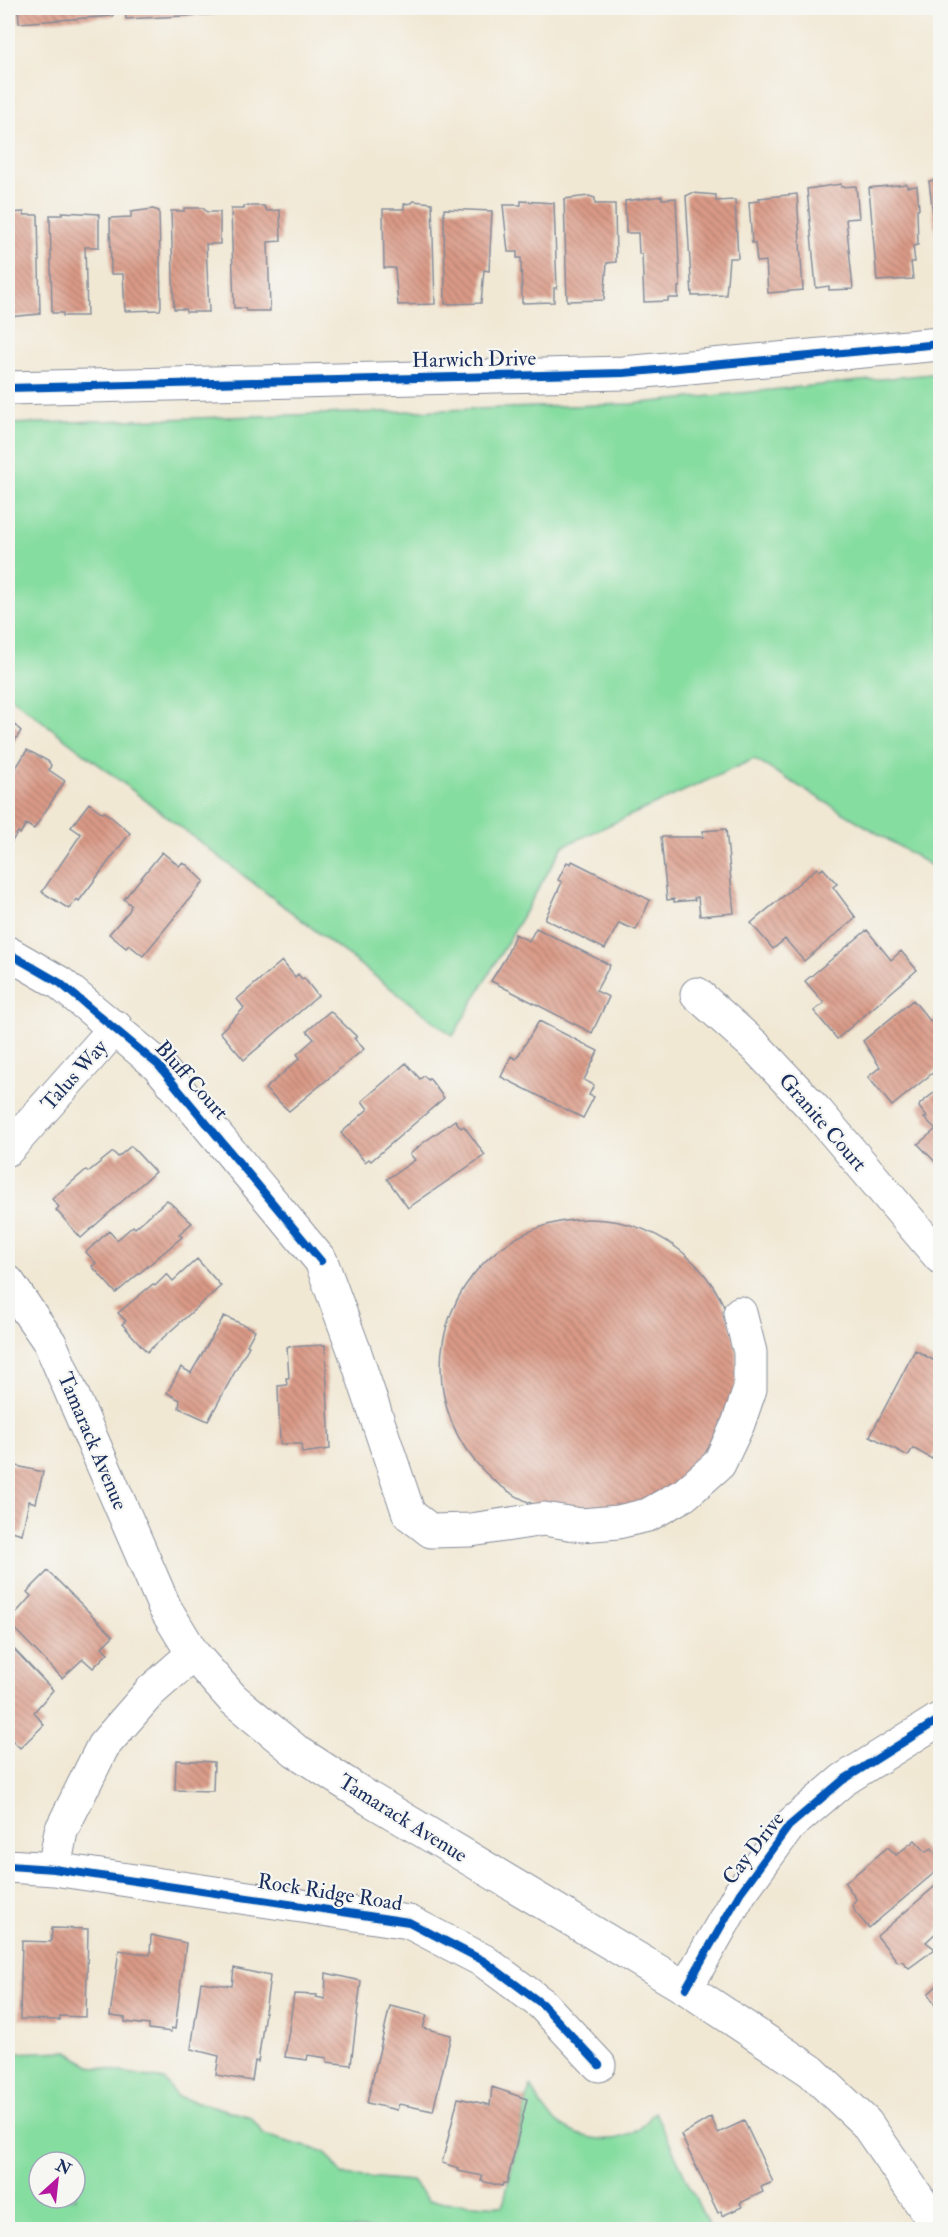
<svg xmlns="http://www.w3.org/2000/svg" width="948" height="2237" font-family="'IM FELL Double Pica',serif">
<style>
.green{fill:#86dda0;stroke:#50867f;stroke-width:1.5;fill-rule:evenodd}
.building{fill:url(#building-back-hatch)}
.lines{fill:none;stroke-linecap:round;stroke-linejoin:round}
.minor-casing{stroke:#868c99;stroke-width:35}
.major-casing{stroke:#868c99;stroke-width:35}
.minor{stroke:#fff;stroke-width:33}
.major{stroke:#fff;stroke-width:33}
.cycleway-casing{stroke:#f6f6f2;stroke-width:11}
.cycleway{stroke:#0057b8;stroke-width:8}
.labels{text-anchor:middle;stroke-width:4.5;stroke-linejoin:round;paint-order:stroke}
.street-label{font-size:21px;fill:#1b2f5e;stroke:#f6f6f2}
</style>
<defs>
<pattern id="building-back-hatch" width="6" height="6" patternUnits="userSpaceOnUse" patternTransform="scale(1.5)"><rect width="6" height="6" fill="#da9a86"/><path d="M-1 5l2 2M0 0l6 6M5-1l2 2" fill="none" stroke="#b07e71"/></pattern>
</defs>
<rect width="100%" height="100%" fill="#f6f6f2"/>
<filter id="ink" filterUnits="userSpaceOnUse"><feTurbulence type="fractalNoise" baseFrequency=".0167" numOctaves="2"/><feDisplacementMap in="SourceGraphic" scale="12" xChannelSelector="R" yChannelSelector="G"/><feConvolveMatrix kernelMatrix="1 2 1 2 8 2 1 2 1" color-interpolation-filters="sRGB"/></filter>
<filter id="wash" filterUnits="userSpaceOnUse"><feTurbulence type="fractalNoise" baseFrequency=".008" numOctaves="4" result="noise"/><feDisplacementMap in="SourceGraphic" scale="24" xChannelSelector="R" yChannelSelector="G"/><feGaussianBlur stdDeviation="1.35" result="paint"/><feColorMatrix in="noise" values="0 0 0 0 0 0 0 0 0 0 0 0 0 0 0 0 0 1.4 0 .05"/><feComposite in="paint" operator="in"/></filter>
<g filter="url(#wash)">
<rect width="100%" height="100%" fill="#f1e8d4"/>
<path class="green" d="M 940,373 L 940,871 L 754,759 L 563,846 L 453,1036 L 8,695 L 8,424 L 631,404 Z
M 8,2046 L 13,2053 L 67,2051 L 90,2066 L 165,2080 L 176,2096 L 251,2117 L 264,2135 L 325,2152 L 343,2175 L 412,2181 L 428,2201 L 503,2206 L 530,2086 C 535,2094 540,2106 548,2114 C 569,2137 612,2149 639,2129 C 645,2125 650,2117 655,2112 L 710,2229 L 8,2229 ZM 39,2162 L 75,2162 L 75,2198 L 39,2198 Z"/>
<g id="blocks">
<path class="building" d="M 18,8 L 113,8 L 113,16 L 19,23 Z
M 125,8 L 220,8 L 220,14 L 126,19 Z
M 940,179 L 940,237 L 936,238 L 929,181 Z
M 841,184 L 841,187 L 856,186 L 859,218 L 846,219 L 853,289 L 829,290 L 829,286 L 816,288 L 807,189 Z
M 907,184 L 907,187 L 917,186 L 919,209 L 917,209 L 918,245 L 913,246 L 915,262 L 911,262 L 913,279 L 877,281 L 869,188 Z
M 692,193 L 716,195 L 716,201 L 735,200 L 738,258 L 729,258 L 726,295 L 692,296 L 686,196 Z
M 797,194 L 803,290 L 768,293 L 766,261 L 757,262 L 755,243 L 752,243 L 749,202 L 760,201 L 759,198 Z
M 589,196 L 595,198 L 595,204 L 615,204 L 616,262 L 607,263 L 604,300 L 567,301 L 564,199 Z
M 662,196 L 662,199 L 676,198 L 680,287 L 678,287 L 678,298 L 668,298 L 668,301 L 644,302 L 642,254 L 639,254 L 638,233 L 626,233 L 625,201 Z
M 413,201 L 432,203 L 435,304 L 398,305 L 395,268 L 384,268 L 383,209 L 404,209 L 404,204 L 412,203 Z
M 521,201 L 554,203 L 557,288 L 554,288 L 554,302 L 522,303 L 521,258 L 517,258 L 517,252 L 508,252 L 503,205 L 521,205 Z
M 244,206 L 264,206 L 267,211 L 280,210 L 281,241 L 268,242 L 270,311 L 246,311 L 245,308 L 234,308 L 231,209 L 244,209 Z
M 184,208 L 203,208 L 207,212 L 220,212 L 220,244 L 206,244 L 209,312 L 186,312 L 185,309 L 174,309 L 171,211 L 184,211 Z
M 153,209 L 159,211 L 161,306 L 160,310 L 125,311 L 123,274 L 111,274 L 110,218 L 131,217 L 131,212 Z
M 444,209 L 492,211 L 489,271 L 484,270 L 481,303 L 445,304 Z
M 24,212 L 24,215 L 38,215 L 40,314 L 8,317 L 8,213 Z
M 62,212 L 99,214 L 99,247 L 85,247 L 87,316 L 63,316 L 63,313 L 52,313 L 50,215 L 62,215 Z
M 8,719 L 21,731 L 8,752 Z
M 27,750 L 48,761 L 51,765 L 49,770 L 65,781 L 34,829 L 26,824 L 20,834 L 18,832 L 8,847 L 8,781 Z
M 89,803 L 102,813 L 105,812 L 130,833 L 79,901 L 77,899 L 69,909 L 42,892 L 81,834 L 71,827 Z
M 726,829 L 734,913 L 700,916 L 698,897 L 694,898 L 695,900 L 674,902 L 674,899 L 667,900 L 661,837 L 703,837 L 703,831 Z
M 162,852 L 179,866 L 182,863 L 187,865 L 204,881 L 143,956 L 129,945 L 126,948 L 109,934 L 129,911 L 131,905 L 124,899 Z
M 572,861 L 650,900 L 636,930 L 619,923 L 605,949 L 545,919 L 562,882 L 558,880 L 567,862 L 571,864 Z
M 817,868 L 820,871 L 823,868 L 837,884 L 833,887 L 856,918 L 804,961 L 785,939 L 773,949 L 751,923 Z
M 536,928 L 610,965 L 596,991 L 609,997 L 592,1033 L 491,981 L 506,957 L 515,934 L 529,941 Z
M 867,930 L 891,960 L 901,951 L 917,970 L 837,1039 L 814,1011 L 824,1003 L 805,981 Z
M 282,961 L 295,977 L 298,974 L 302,979 L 304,978 L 318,996 L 244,1060 L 220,1032 L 244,1008 L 237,999 Z
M 913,1000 L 931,1022 L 940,1014 L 940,1067 L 892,1106 L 868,1077 L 880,1067 L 863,1041 Z
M 330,1011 L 357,1037 L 354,1038 L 364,1049 L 289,1111 L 265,1089 L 300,1058 L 297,1054 L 314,1039 L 307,1031 Z
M 539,1021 L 598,1051 L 584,1080 L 594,1085 L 589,1095 L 594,1097 L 583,1118 L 501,1077 L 511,1056 L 516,1059 Z
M 406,1063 L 420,1079 L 424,1076 L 428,1080 L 429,1078 L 444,1098 L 371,1161 L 369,1159 L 365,1162 L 341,1133 L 368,1109 L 362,1101 Z
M 940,1088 L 940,1167 L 918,1144 L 936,1129 L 924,1118 L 927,1117 L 919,1107 L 920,1104 Z
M 455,1120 L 461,1128 L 464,1126 L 485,1155 L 408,1208 L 387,1179 L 415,1160 L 410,1154 L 423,1143 Z
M 131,1146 L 155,1172 L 81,1238 L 56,1210 L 59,1207 L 52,1199 L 86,1170 L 88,1172 L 113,1152 L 118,1157 Z
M 167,1200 L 192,1223 L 179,1234 L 182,1237 L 116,1293 L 92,1266 L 96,1263 L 86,1252 L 109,1231 L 117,1240 L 133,1226 L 135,1228 Z
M441 1367a148 148 0 1 1 296 0a148 148 0 1 1-296 0Z
M 197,1259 L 221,1286 L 147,1352 L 122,1324 L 126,1321 L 118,1313 L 153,1284 L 155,1286 L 167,1274 L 173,1281 Z
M 224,1316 L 255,1330 L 247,1345 L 249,1346 L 208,1421 L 179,1408 L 180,1400 L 167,1393 L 181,1367 L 191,1373 Z
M 325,1345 L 330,1449 L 302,1453 L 301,1444 L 280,1444 L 278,1386 L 287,1385 L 286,1378 L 289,1378 L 287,1347 Z
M 915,1350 L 940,1364 L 940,1380 L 936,1389 L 940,1391 L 940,1444 L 932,1459 L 913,1448 L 908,1456 L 870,1436 Z
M 8,1464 L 43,1472 L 36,1503 L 29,1501 L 22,1534 L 8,1530 Z
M 48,1571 L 113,1636 L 102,1647 L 108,1653 L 93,1668 L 83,1659 L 62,1678 L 8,1622 L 31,1596 L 27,1592 Z
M 8,1643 L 53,1690 L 34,1712 L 44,1725 L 20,1748 L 8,1736 Z
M 176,1760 L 214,1762 L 213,1791 L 175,1790 Z
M 915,1840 L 926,1852 L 932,1848 L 940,1862 L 940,1868 L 869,1928 L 855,1912 L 853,1905 L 856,1899 L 845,1883 L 888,1847 L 896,1855 Z
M 940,1882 L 940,1929 L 926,1942 L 935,1949 L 909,1968 L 902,1961 L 898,1962 L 877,1936 Z
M 52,1928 L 88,1929 L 86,2017 L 60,2016 L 60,2020 L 20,2019 L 22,1941 L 51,1942 Z
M 151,1935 L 186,1943 L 175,2029 L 171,2028 L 171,2032 L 149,2029 L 149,2025 L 125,2022 L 125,2018 L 110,2016 L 119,1950 L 150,1955 Z
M 234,1968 L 270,1976 L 258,2062 L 255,2061 L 252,2081 L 216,2075 L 219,2056 L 191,2049 L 201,1982 L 232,1986 Z
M 326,1973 L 361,1981 L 351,2065 L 327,2062 L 327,2058 L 308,2055 L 307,2060 L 285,2057 L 294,1994 L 317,1995 L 316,1997 L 325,1999 Z
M 940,1983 L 940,2013 L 928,1994 Z
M 390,2006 L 427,2015 L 423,2028 L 451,2035 L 433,2111 L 399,2104 L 397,2110 L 367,2103 Z
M 492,2087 L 527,2099 L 507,2183 L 503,2183 L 502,2186 L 481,2181 L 483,2176 L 458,2171 L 459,2168 L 442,2163 L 458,2098 L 490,2105 Z
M 711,2117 L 718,2133 L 744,2121 L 773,2182 L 761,2187 L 763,2192 L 740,2203 L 742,2207 L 722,2216 L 721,2211 L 718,2213 L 681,2135 Z"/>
</g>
</g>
<g filter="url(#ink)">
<use href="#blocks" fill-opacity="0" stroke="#868c99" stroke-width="1.5"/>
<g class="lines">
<defs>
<path id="minor" d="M 8,388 L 624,373 L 940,344
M 8,953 L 60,983 L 158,1065 L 321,1261 L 354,1350 L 409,1514 L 431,1531 L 471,1530 L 544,1519 L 581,1525 L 618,1522 L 648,1515 L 685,1494 L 719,1464 L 738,1424 L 750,1389 L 750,1352 L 740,1313
M 697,994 L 756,1047 L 818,1113 L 940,1257
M 8,1149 L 116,1027
M 8,1866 L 54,1869 L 409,1922 L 484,1961 L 542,2004 L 599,2065
M 54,1869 L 61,1831 L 103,1746 L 151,1691 L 193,1654
M 686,1988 L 740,1893 L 789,1826 L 843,1780 L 940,1719"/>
<path id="major" d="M 8,1282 L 50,1343 L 165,1608 L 193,1654 L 233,1699 L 296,1751 L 370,1799 L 686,1988 L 811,2071 L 866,2123 L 940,2230"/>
</defs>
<use href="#minor" class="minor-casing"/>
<use href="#major" class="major-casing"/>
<use href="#minor" class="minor"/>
<use href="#major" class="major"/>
<defs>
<path id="cycleway" d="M 8,388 L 624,373 L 940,344
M 8,953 L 60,983 L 158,1065 L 321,1261
M 8,1866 L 54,1869 L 409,1922 L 484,1961 L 542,2004 L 599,2065
M 686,1988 L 740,1893 L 789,1826 L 843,1780 L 940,1719"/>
</defs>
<use href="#cycleway" class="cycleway-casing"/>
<use href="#cycleway" class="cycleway"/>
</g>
</g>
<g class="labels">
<g class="street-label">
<text transform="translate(474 359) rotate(-1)" y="7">Harwich Drive</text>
<text transform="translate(74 1075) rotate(-48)" y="7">Talus Way</text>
<text transform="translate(192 1080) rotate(48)" y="7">Bluff Court</text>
<text transform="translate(823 1122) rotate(49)" y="7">Granite Court</text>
<text transform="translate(93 1441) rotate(67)" y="7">Tamarack Avenue</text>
<text transform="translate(403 1818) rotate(32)" y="7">Tamarack Avenue</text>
<text transform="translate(753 1848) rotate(-52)" y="7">Cay Drive</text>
<text transform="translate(330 1892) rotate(9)" y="7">Rock Ridge Road</text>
</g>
</g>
<rect width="948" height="2237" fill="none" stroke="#f6f6f2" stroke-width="30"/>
<g transform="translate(57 2180) rotate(27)"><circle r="28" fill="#f6f6f2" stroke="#9ea6b7" stroke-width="1.5"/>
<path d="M0-4.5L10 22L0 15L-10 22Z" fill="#b5179e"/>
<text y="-9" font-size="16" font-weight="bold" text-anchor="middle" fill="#1b2f5e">N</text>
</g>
</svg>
